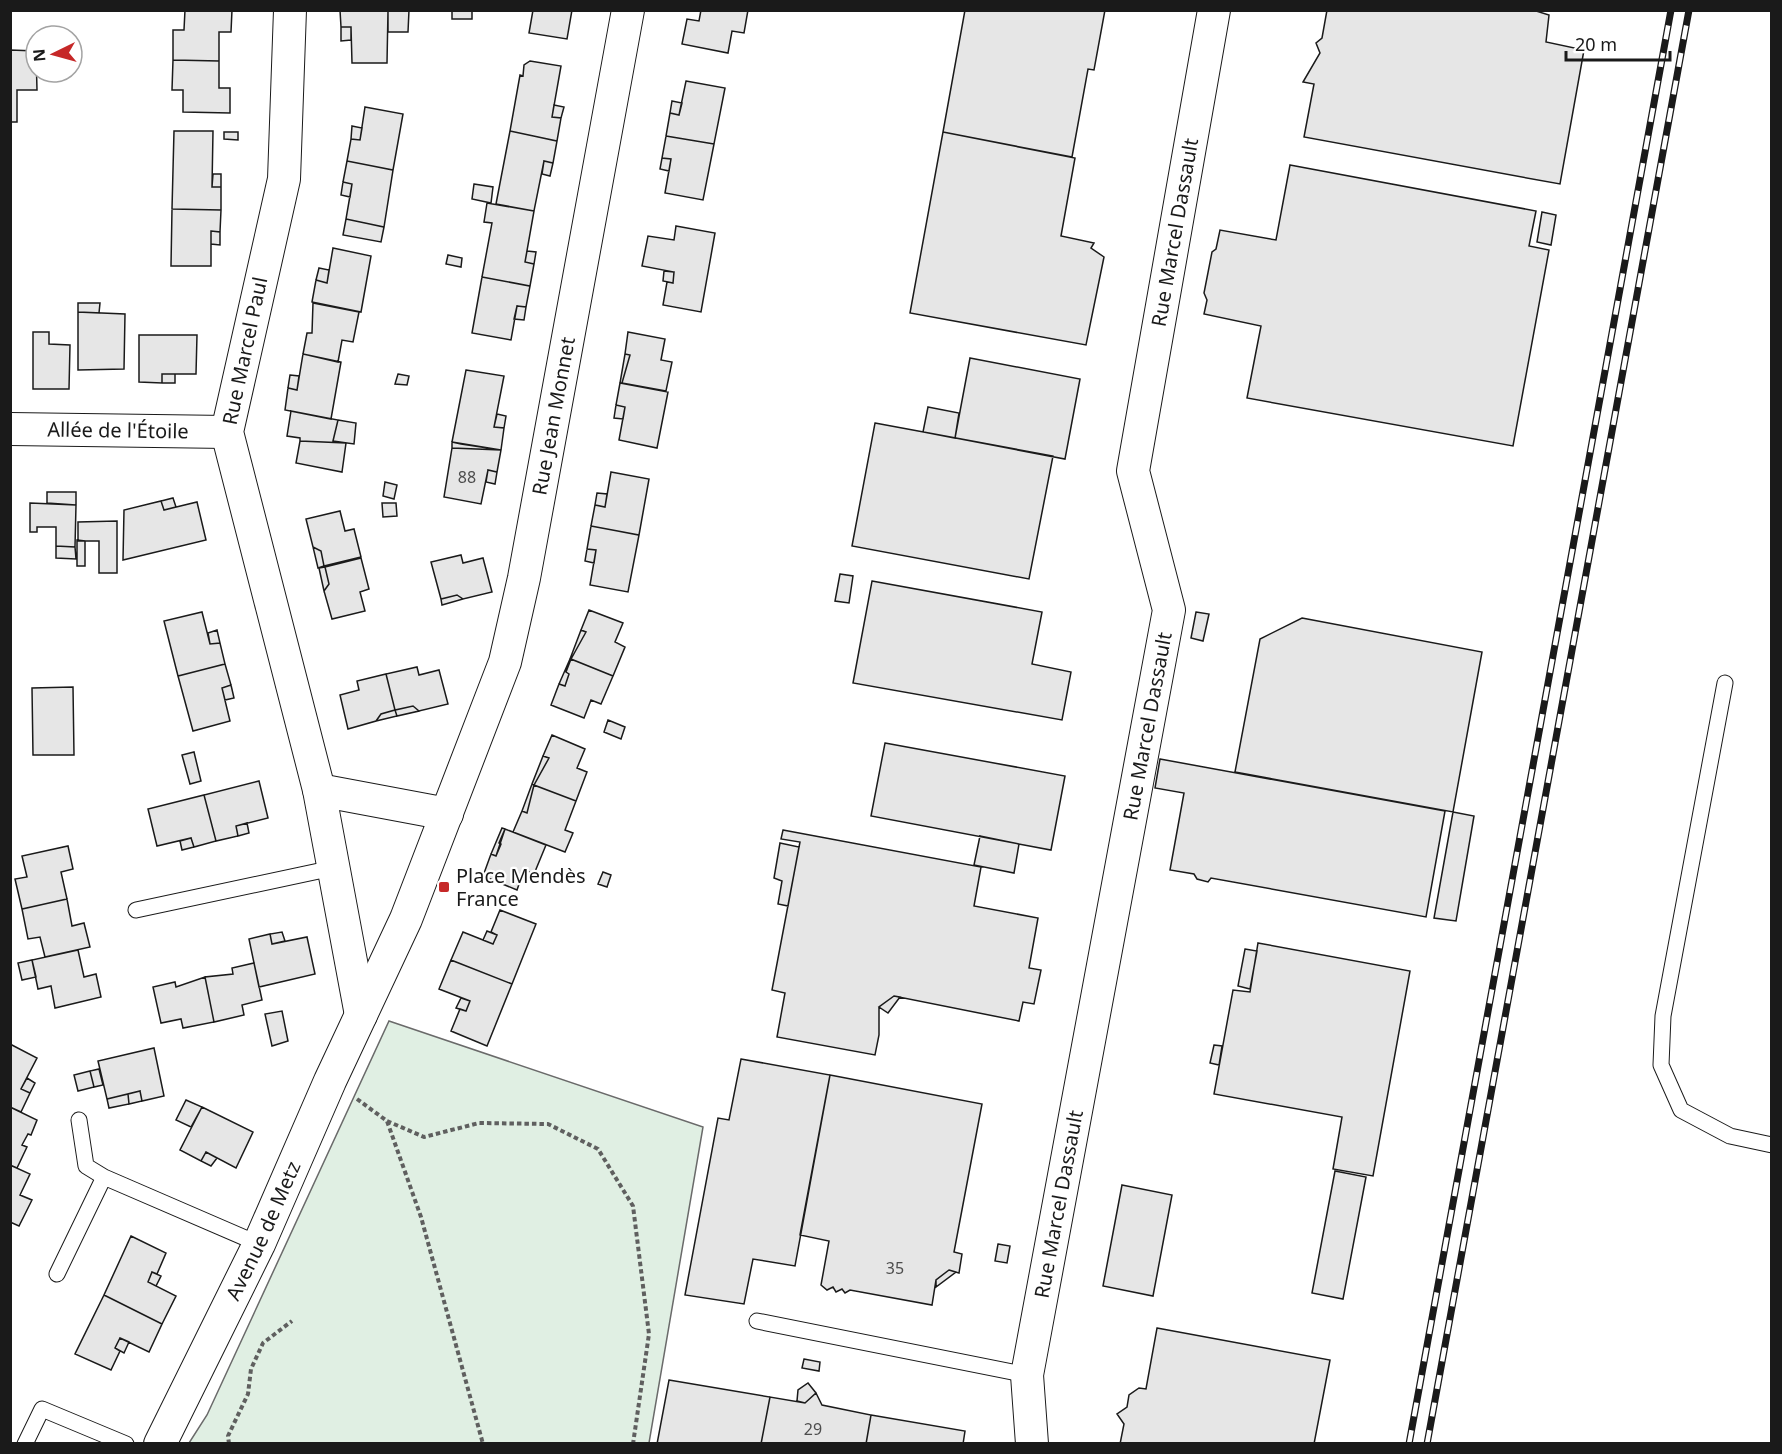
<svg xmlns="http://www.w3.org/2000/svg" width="1782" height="1454" font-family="'Noto Sans',sans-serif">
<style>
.green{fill:#e0efe3;stroke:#6a6a6a;stroke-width:1.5}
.building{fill:#e6e6e6;stroke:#1a1a1a;stroke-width:1.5}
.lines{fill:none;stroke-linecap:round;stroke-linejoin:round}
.lane-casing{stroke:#1a1a1a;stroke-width:17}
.street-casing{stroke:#1a1a1a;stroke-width:34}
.path{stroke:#5f5f5f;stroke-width:4;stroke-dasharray:4.5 3;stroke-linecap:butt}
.lane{stroke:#fff;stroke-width:15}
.street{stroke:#fff;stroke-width:32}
.rail-casing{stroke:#1a1a1a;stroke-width:7}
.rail{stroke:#fff;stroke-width:4.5;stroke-dasharray:14;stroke-linecap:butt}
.poi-dot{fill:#c62828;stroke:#fff;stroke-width:2}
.labels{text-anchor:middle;stroke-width:4.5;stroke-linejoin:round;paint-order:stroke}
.number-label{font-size:16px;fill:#4d4d4d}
.street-label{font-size:20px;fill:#1a1a1a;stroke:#fff}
.poi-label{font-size:20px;fill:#1a1a1a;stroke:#fff;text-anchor:start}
</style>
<rect width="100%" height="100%" fill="#fff"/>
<path class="green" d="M 389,1021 L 703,1127 L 649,1443 L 189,1443 L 207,1415 Z"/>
<path class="building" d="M 185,10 L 232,10 L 231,32 L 219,32 L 219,61 L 173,60 L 173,30 L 184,30 Z
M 340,10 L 388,10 L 387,63 L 352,63 L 351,27 L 341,27 Z
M 388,10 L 409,10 L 408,32 L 388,32 Z
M 452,10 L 472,10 L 472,19 L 452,19 Z
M 533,10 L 572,10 L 567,39 L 529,33 Z
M 701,10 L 748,10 L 744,33 L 732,31 L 728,53 L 682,44 L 687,19 L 699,21 Z
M 965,10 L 1105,10 L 1094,70 L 1088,69 L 1072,157 L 943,132 Z
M 1327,10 L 1533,10 L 1549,15 L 1546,42 L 1584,50 L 1560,184 L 1304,137 L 1314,84 L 1303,82 L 1320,53 L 1316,43 L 1322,38 Z
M 341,27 L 351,27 L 351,40 L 341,41 Z
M 10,50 L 36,51 L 37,90 L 17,90 L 17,122 L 10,122 Z
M 173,60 L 219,61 L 219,88 L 230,88 L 230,113 L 183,112 L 183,90 L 172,90 Z
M 530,61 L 561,66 L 552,117 L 561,118 L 557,141 L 510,131 L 520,75 L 523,76 L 524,65 Z
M 686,81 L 725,88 L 714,144 L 666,136 L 670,113 L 679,115 Z
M 672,101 L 682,103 L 679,115 L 670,113 Z
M 554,105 L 564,107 L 561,118 L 552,117 Z
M 365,107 L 403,114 L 393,170 L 347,161 L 351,139 L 360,140 Z
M 352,126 L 362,128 L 360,140 L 351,139 Z
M 174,131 L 213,131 L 212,187 L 221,187 L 221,210 L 172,209 Z
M 510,131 L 557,141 L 553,163 L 544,161 L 534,211 L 496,204 Z
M 224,132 L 238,132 L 238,140 L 224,139 Z
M 943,132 L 1075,158 L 1061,236 L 1094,243 L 1091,248 L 1104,257 L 1086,345 L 910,313 Z
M 666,136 L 714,144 L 703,200 L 665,193 L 671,159 L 662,158 Z
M 662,158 L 671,159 L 669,171 L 660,169 Z
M 347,161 L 393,170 L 384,227 L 346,219 L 352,184 L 343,182 Z
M 544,161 L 553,163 L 550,176 L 542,174 Z
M 1290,165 L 1536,211 L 1529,246 L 1549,250 L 1513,446 L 1247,398 L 1261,326 L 1204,314 L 1207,300 L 1204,293 L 1212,252 L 1216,249 L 1220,230 L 1276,240 Z
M 213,174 L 221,174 L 221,187 L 212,187 Z
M 343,182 L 352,184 L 350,197 L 341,195 Z
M 474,184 L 493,187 L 491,203 L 472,199 Z
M 487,203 L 534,211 L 525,262 L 534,264 L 530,286 L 482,277 L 492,223 L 484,222 Z
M 172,209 L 221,210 L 220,232 L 211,231 L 211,266 L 171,266 Z
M 1542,212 L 1556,215 L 1551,245 L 1537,242 Z
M 346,219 L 384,227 L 381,242 L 343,235 Z
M 676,226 L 715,233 L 701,312 L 663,305 L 667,282 L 673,283 L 674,272 L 642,266 L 648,236 L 674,240 Z
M 211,231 L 220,232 L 220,245 L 211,244 Z
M 333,248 L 371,256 L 361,312 L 312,302 L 316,280 L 327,283 Z
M 527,251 L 536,252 L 534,264 L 525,262 Z
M 448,255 L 462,258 L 461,267 L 446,264 Z
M 319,268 L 329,270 L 327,283 L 316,280 Z
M 664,271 L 674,272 L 673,283 L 663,281 Z
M 482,277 L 530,286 L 526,307 L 517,306 L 511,340 L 472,333 Z
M 78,303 L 100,303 L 99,313 L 78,312 Z
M 313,303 L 359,312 L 353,342 L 342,340 L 338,362 L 303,354 L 307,333 L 312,333 Z
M 517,306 L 526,307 L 524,320 L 514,319 Z
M 78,312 L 125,314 L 124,369 L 78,370 Z
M 33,332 L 49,332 L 49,344 L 70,345 L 69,389 L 33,389 Z
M 628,332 L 665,339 L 661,360 L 672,362 L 666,391 L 622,383 L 630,355 L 625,354 Z
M 139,335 L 197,335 L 196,374 L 162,374 L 162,383 L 139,382 Z
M 303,354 L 341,362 L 331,419 L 285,410 L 288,388 L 297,390 Z
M 625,354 L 630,355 L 622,383 L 620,383 Z
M 970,358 L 1080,379 L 1065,459 L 955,438 Z
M 466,370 L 504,376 L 494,427 L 504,428 L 501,450 L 452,442 Z
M 162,374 L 175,374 L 175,383 L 162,383 Z
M 398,374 L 409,376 L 407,385 L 395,384 Z
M 290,375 L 299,376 L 297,390 L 288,388 Z
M 620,383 L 668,392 L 657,448 L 619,440 L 625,407 L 616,405 Z
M 616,405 L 625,407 L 623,419 L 614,418 Z
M 928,407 L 959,413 L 955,438 L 923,432 Z
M 291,411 L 338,420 L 333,441 L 346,443 L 300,441 L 300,438 L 287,436 Z
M 497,414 L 506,416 L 504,428 L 494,427 Z
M 338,420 L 356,423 L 354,444 L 333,441 Z
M 875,423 L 1053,456 L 1029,579 L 852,546 Z
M 300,441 L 346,443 L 342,472 L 296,463 Z
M 452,442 L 461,444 L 501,450 L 452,448 Z
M 452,448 L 501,450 L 497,472 L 488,470 L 481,504 L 444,497 Z
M 488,470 L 497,472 L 495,484 L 486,482 Z
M 611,472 L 649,479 L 639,535 L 591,526 L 595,505 L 605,507 Z
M 385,482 L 397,485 L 394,499 L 383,496 Z
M 47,492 L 76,492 L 76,505 L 47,503 Z
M 597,493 L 607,494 L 605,507 L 595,505 Z
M 173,498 L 176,507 L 164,510 L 161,501 Z
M 161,501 L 164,510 L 197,502 L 206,540 L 123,560 L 124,510 Z
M 30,503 L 76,505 L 75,547 L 56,546 L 56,527 L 37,527 L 37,532 L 30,532 Z
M 382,503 L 396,503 L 397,516 L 383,517 Z
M 340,511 L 345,531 L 354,529 L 361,557 L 324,566 L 321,551 L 313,547 L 306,519 Z
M 117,521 L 117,573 L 99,573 L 99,541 L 78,541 L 78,522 Z
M 591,526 L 639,535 L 628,592 L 590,585 L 596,550 L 587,549 Z
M 77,540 L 85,541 L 85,566 L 77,566 Z
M 56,546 L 75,547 L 76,559 L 56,558 Z
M 313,547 L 321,551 L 324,566 L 318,568 Z
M 587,549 L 596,550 L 594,563 L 585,561 Z
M 461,555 L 463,563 L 483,558 L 492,592 L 463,599 L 457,595 L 441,599 L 431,562 Z
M 361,558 L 369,589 L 360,592 L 365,611 L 332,619 L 324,591 L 329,584 L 325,567 Z
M 325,567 L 329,584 L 324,591 L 319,568 Z
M 840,574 L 853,576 L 849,603 L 835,601 Z
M 872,581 L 1042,612 L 1032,664 L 1071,672 L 1062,720 L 853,683 Z
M 457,595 L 463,599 L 442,605 L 441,599 Z
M 589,610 L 623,623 L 615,642 L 625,647 L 613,676 L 571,659 L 586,632 L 581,630 Z
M 202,612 L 210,644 L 220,643 L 225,664 L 178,676 L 164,621 Z
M 1196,612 L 1209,614 L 1203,641 L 1191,638 Z
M 1302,618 L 1482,652 L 1453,812 L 1235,772 L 1260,639 Z
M 217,630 L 220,643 L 210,644 L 208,633 Z
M 581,630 L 586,632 L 571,659 L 570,659 Z
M 570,659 L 566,672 L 569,674 L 565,686 L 559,684 Z
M 571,659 L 613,676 L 601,704 L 591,700 L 584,718 L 551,705 L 559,684 L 565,686 L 569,674 L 566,672 Z
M 225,664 L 231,685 L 222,688 L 230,721 L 193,731 L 178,676 Z
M 417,667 L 419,675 L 439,670 L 448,704 L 419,711 L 413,706 L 395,710 L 386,674 Z
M 386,674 L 395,710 L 381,714 L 376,721 L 348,729 L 340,695 L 359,690 L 357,681 Z
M 231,685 L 234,698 L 225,700 L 222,688 Z
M 73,687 L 74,755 L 33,755 L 32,688 Z
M 413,706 L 419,711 L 397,716 L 395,710 Z
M 395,710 L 397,716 L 376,721 L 381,714 Z
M 608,720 L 625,727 L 621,739 L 604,732 Z
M 552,735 L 585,749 L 577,768 L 587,772 L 576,801 L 534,785 L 549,758 L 543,756 Z
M 885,743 L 1065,776 L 1051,850 L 871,816 Z
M 194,752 L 201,781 L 190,784 L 182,755 Z
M 543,756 L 549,758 L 534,785 L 532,784 Z
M 1160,759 L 1445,811 L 1426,917 L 1211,878 L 1208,882 L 1197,879 L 1194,874 L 1170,870 L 1184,793 L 1155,788 Z
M 259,781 L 268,818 L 236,826 L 238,836 L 216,841 L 204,795 Z
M 532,784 L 534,785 L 527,813 L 522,811 Z
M 534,785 L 576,801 L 565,830 L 573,833 L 565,852 L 513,832 L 522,811 L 527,813 Z
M 204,795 L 216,841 L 194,847 L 191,838 L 157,846 L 148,809 Z
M 1453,812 L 1474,816 L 1456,921 L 1434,918 Z
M 247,823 L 249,833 L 238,836 L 236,826 Z
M 502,828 L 505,829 L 499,843 L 501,844 L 496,856 L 491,854 Z
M 505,829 L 546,845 L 534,874 L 524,870 L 517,890 L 483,876 L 491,854 L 496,856 Z
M 783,830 L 981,867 L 974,906 L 1038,918 L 1029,968 L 1041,970 L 1034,1004 L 1023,1002 L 1019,1021 L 894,996 L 879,1007 L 879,1035 L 875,1055 L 777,1037 L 785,993 L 772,990 L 800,842 L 781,839 Z
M 980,836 L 1019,844 L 1014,873 L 974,865 Z
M 191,838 L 194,847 L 182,850 L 180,841 Z
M 780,843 L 799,847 L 788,906 L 778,904 L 782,881 L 774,878 Z
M 68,846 L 73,869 L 61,872 L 67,899 L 22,909 L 15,879 L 27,877 L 22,856 Z
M 603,872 L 611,875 L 607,887 L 598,884 Z
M 67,899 L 72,926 L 84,923 L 90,947 L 45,957 L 40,937 L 28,939 L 22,909 Z
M 500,910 L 536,924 L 512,984 L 451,960 L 463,932 L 493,944 L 497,935 L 491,932 Z
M 487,931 L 497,935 L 493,944 L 483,940 Z
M 282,932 L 285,941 L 272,944 L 270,934 Z
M 270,934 L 272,944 L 307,937 L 315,974 L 259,987 L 249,939 Z
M 1258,943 L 1410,971 L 1373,1176 L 1333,1169 L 1342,1117 L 1214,1094 L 1233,990 L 1250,992 Z
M 1245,949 L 1257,951 L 1250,989 L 1238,986 Z
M 78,950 L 84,977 L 96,974 L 101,997 L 55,1008 L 51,986 L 38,989 L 32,960 Z
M 32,960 L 36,977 L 22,980 L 18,963 Z
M 451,960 L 512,984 L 487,1046 L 451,1031 L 460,1009 L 466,1011 L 470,1001 L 439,989 Z
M 254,963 L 262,1000 L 242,1005 L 244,1015 L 214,1022 L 205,977 L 233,974 L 232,968 Z
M 205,977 L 214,1022 L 183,1028 L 181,1019 L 161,1023 L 153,987 L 175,982 L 176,987 Z
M 894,996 L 900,997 L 888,1013 L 879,1007 Z
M 461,998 L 470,1001 L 466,1011 L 456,1008 Z
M 282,1011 L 288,1041 L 272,1046 L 265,1014 Z
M 10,1044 L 37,1058 L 21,1089 L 30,1093 L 21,1112 L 10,1107 Z
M 1214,1045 L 1222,1046 L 1219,1065 L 1210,1063 Z
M 154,1048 L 164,1096 L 142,1101 L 140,1091 L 107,1099 L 98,1061 Z
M 741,1059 L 830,1075 L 795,1266 L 753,1259 L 744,1304 L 685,1295 L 718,1118 L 729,1120 Z
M 99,1069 L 103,1085 L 94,1087 L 90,1071 Z
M 90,1071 L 94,1087 L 78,1091 L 74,1075 Z
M 830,1075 L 982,1104 L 954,1252 L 962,1254 L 959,1273 L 949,1270 L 936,1280 L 932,1305 L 850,1290 L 845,1293 L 842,1289 L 836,1292 L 833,1287 L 827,1290 L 821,1285 L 829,1241 L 800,1235 Z
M 27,1078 L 35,1083 L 30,1093 L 21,1089 Z
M 140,1091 L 142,1101 L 129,1104 L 128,1094 Z
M 128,1094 L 129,1104 L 109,1108 L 107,1099 Z
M 186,1100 L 202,1107 L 191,1127 L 176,1120 Z
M 10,1107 L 37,1120 L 31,1135 L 28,1134 L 22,1145 L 27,1147 L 17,1168 L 10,1165 Z
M 202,1107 L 253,1132 L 236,1168 L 206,1152 L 201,1161 L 180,1150 Z
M 206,1152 L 217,1158 L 211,1166 L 201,1161 Z
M 10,1165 L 30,1174 L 20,1195 L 32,1200 L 19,1226 L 10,1222 Z
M 1335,1171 L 1366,1177 L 1343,1299 L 1312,1293 Z
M 1122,1185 L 1172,1195 L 1153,1296 L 1103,1286 Z
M 131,1236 L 166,1253 L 157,1274 L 152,1272 L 148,1282 L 176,1296 L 162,1324 L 104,1295 Z
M 998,1244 L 1010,1246 L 1007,1263 L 995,1261 Z
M 949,1270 L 956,1272 L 936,1287 L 936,1280 Z
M 152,1272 L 161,1276 L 156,1286 L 148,1282 Z
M 104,1295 L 162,1324 L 149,1352 L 120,1338 L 115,1348 L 120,1351 L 111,1370 L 75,1354 Z
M 1157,1328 L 1330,1360 L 1314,1444 L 1120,1444 L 1124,1424 L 1117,1414 L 1127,1407 L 1129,1395 L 1139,1388 L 1146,1389 Z
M 120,1338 L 129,1342 L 124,1353 L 115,1348 Z
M 804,1359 L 820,1362 L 819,1371 L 802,1368 Z
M 669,1380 L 770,1397 L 761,1444 L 657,1444 Z
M 808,1383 L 816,1393 L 805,1403 L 797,1401 L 798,1390 Z
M 816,1393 L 822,1405 L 871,1415 L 866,1444 L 761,1444 L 770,1397 L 805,1403 Z
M 871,1415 L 965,1431 L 963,1444 L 866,1444 Z"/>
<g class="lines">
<defs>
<path id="lane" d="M 1725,683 L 1663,1016 L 1661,1065 L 1681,1110 L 1730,1136 L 1772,1145
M 136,910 L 333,868
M 79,1120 L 86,1166 L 104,1177 L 259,1244
M 57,1274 L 104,1177
M 757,1321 L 1027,1375
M 25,1444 L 42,1409 L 126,1444"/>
<g id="street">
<path d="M 290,10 L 284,179 L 227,432 L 319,790 L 361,1015"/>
<path id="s1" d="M 10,429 L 227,432"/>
<path d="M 319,790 L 447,814"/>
<path id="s2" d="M 160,1444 L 259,1244 L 330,1081 L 406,919 L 505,662 L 524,578 L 628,10"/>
<path id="s3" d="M 1032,1444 L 1027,1375 L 1169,610 L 1133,471 L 1214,10"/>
</g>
</defs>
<use href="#lane" class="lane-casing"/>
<use href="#street" class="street-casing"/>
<path class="path" d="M 357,1099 L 387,1121 L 421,1217 L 483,1444
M 387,1121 L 424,1137 L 479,1123 L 548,1124 L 598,1149 L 633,1206 L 649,1334 L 633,1444
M 229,1444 L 228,1436 L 248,1394 L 251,1369 L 263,1343 L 292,1321"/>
<use href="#lane" class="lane"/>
<use href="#street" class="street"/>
<defs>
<path id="rail" d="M 1409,1444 L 1671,10
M 1427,1444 L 1689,10"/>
</defs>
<use href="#rail" class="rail-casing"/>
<use href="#rail" class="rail"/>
</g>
<rect class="poi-dot" x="438" y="881" width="12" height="12" rx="3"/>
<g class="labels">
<g class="number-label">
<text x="467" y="483">88</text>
<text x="895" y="1274">35</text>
<text x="813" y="1435">29</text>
</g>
<g class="street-label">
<text dy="7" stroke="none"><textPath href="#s3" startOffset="1233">Rue Marcel Dassault</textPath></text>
<text transform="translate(245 351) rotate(-78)" y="7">Rue Marcel Paul</text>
<text dy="7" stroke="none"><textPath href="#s2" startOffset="1106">Rue Jean Monnet</textPath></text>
<text dy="7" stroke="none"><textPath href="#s1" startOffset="108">Allée de l'Étoile</textPath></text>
<text dy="7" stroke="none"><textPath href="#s3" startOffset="729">Rue Marcel Dassault</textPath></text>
<text dy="7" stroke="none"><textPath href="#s3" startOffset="243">Rue Marcel Dassault</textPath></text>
<text dy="7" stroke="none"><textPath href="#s2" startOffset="237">Avenue de Metz</textPath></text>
</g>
<g class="poi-label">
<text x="456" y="883">Place Mendès<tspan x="456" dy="23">France</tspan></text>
</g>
</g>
<rect width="1782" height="1454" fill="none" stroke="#1a1a1a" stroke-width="24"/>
<g transform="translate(54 54) rotate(265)"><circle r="28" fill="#ffffff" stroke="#a3a3a3" stroke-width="1.5"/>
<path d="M0-4.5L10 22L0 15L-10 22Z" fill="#c62828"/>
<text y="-9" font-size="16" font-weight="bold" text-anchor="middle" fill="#1a1a1a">N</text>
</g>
<path d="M1566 51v9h104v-9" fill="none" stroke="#1a1a1a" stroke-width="3"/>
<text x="1575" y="51" font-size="18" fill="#1a1a1a" stroke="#ffffff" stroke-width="4.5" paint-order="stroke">20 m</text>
</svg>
